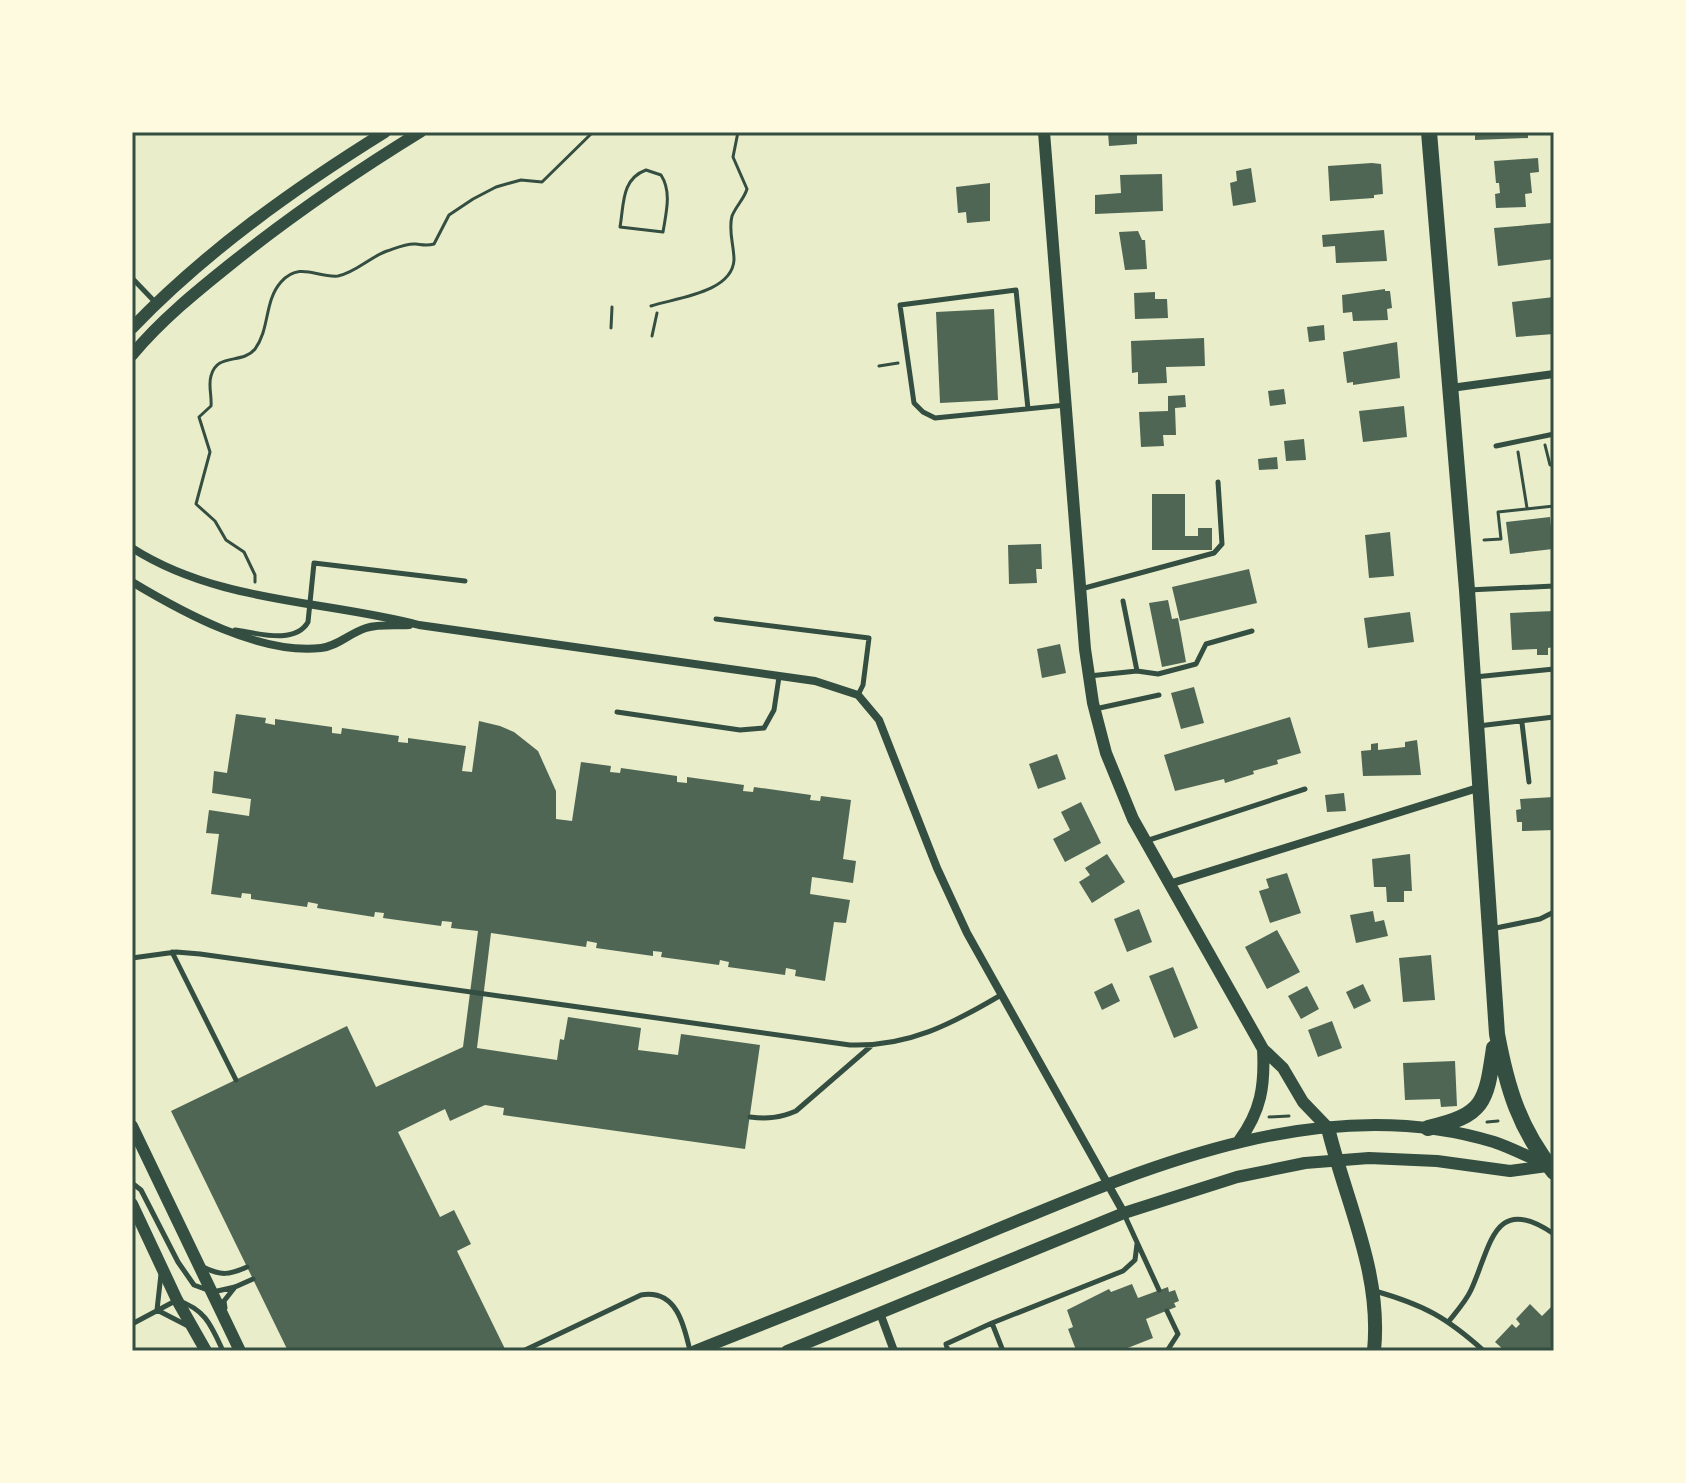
<svg xmlns="http://www.w3.org/2000/svg" width="1686" height="1483" font-family="Inter,sans-serif">
<style>
.building{fill:#4f6655}
.lines{fill:none;stroke-linecap:round;stroke-linejoin:round}
.path{stroke:#344e41;stroke-width:3}
.service{stroke:#344e41;stroke-width:5}
.minor{stroke:#344e41;stroke-width:8}
.tertiary{stroke:#344e41;stroke-width:12}
.secondary{stroke:#344e41;stroke-width:14}
.primary{stroke:#344e41;stroke-width:16}
.neatline{fill:none;stroke:#344e41;stroke-width:3}
</style>
<rect width="100%" height="100%" fill="#e9edc9"/>
<path class="building" d="M 1108,132 L 1137,132 L 1137,144 L 1109,146 Z
M 1475,132 L 1528,132 L 1528,138 L 1475,140 Z
M 1538,158 L 1539,172 L 1530,173 L 1532,193 L 1525,194 L 1526,207 L 1496,208 L 1495,194 L 1500,193 L 1499,183 L 1496,183 L 1494,161 Z
M 1372,163 L 1381,164 L 1383,194 L 1374,195 L 1374,198 L 1330,201 L 1328,166 Z
M 1251,168 L 1256,202 L 1233,206 L 1230,183 L 1237,181 L 1236,171 Z
M 1162,174 L 1163,211 L 1095,214 L 1095,195 L 1121,193 L 1120,175 Z
M 990,183 L 990,221 L 967,223 L 966,212 L 958,213 L 956,187 Z
M 1551,223 L 1554,237 L 1554,259 L 1498,266 L 1494,228 Z
M 1384,230 L 1387,261 L 1336,263 L 1335,246 L 1323,247 L 1322,235 Z
M 1138,231 L 1142,240 L 1145,240 L 1147,269 L 1125,270 L 1119,232 Z
M 1385,289 L 1385,291 L 1390,291 L 1392,308 L 1387,309 L 1388,320 L 1353,321 L 1352,312 L 1343,313 L 1342,295 Z
M 1155,292 L 1155,299 L 1167,299 L 1168,318 L 1135,319 L 1134,293 Z
M 1554,297 L 1554,334 L 1516,337 L 1512,302 Z
M 994,309 L 998,400 L 940,403 L 936,312 Z
M 1324,325 L 1325,340 L 1309,342 L 1307,327 Z
M 1204,338 L 1205,366 L 1166,367 L 1167,383 L 1138,384 L 1138,372 L 1132,373 L 1131,341 Z
M 1397,342 L 1400,378 L 1353,385 L 1353,382 L 1347,383 L 1343,352 Z
M 1284,389 L 1286,404 L 1270,406 L 1268,391 Z
M 1185,395 L 1186,407 L 1175,408 L 1176,435 L 1163,435 L 1164,446 L 1141,447 L 1139,412 L 1168,411 L 1168,396 Z
M 1404,406 L 1407,437 L 1363,442 L 1359,411 Z
M 1304,439 L 1306,460 L 1286,461 L 1284,441 Z
M 1277,457 L 1278,469 L 1259,470 L 1258,459 Z
M 1152,494 L 1185,494 L 1185,536 L 1198,536 L 1198,528 L 1212,528 L 1212,550 L 1152,550 Z
M 1550,517 L 1553,549 L 1510,554 L 1506,522 Z
M 1390,532 L 1394,576 L 1369,578 L 1365,535 Z
M 1041,544 L 1042,569 L 1036,569 L 1037,583 L 1009,584 L 1008,545 Z
M 1249,569 L 1257,603 L 1180,621 L 1172,587 Z
M 1168,600 L 1172,619 L 1178,618 L 1186,662 L 1162,667 L 1149,603 Z
M 1554,611 L 1554,647 L 1548,648 L 1548,655 L 1537,655 L 1537,649 L 1512,650 L 1510,613 Z
M 1410,612 L 1414,642 L 1368,648 L 1364,618 Z
M 1060,644 L 1066,673 L 1042,678 L 1037,649 Z
M 1194,687 L 1204,723 L 1181,729 L 1171,693 Z
M 236,714 L 266,718 L 265,723 L 275,725 L 275,719 L 332,727 L 332,733 L 341,734 L 342,728 L 399,736 L 398,742 L 408,743 L 408,738 L 466,746 L 462,771 L 472,772 L 479,721 L 500,726 L 514,732 L 538,751 L 556,791 L 556,819 L 572,821 L 581,762 L 611,766 L 610,772 L 620,773 L 621,768 L 677,776 L 677,782 L 687,783 L 687,777 L 744,785 L 743,791 L 753,792 L 754,787 L 811,795 L 810,800 L 820,801 L 821,796 L 851,800 L 843,859 L 856,861 L 853,883 L 812,877 L 810,894 L 850,900 L 846,923 L 834,922 L 825,981 L 795,976 L 796,970 L 786,968 L 785,975 L 728,967 L 729,962 L 720,960 L 719,965 L 661,957 L 662,952 L 653,951 L 653,956 L 596,948 L 597,943 L 587,941 L 586,947 L 491,933 L 477,1048 L 557,1060 L 560,1039 L 564,1040 L 568,1017 L 641,1028 L 638,1050 L 678,1055 L 681,1034 L 760,1045 L 745,1149 L 503,1115 L 504,1108 L 485,1105 L 450,1121 L 445,1109 L 398,1132 L 440,1217 L 454,1210 L 471,1244 L 457,1251 L 506,1351 L 288,1351 L 171,1111 L 347,1026 L 376,1087 L 463,1047 L 478,931 L 451,928 L 452,922 L 442,921 L 441,926 L 383,918 L 384,913 L 375,912 L 374,917 L 317,908 L 318,904 L 308,902 L 307,907 L 251,899 L 251,894 L 242,893 L 241,898 L 211,894 L 219,834 L 206,833 L 209,810 L 249,816 L 251,799 L 212,793 L 214,771 L 227,773 Z
M 1290,717 L 1301,753 L 1277,760 L 1278,764 L 1253,771 L 1254,774 L 1225,783 L 1224,779 L 1175,791 L 1164,755 Z
M 1417,740 L 1421,775 L 1363,776 L 1361,751 L 1371,750 L 1371,744 L 1378,743 L 1378,750 L 1405,747 L 1405,742 Z
M 1057,754 L 1066,779 L 1038,789 L 1029,764 Z
M 1344,793 L 1346,811 L 1327,812 L 1325,795 Z
M 1554,797 L 1554,830 L 1522,831 L 1522,822 L 1517,822 L 1516,810 L 1521,809 L 1520,799 Z
M 1081,802 L 1101,843 L 1065,862 L 1053,839 L 1070,830 L 1061,812 Z
M 1107,854 L 1125,882 L 1092,903 L 1079,882 L 1090,875 L 1085,868 Z
M 1410,854 L 1412,891 L 1404,891 L 1404,902 L 1387,902 L 1386,887 L 1374,887 L 1372,859 Z
M 1287,873 L 1301,913 L 1270,923 L 1259,891 L 1269,888 L 1266,879 Z
M 1139,909 L 1152,942 L 1127,952 L 1114,919 Z
M 1373,911 L 1375,922 L 1384,920 L 1388,936 L 1356,943 L 1350,915 Z
M 1277,930 L 1300,972 L 1267,989 L 1245,947 Z
M 1431,955 L 1435,1000 L 1403,1002 L 1399,958 Z
M 1173,967 L 1198,1028 L 1174,1038 L 1149,976 Z
M 1112,983 L 1120,1001 L 1102,1010 L 1094,992 Z
M 1363,984 L 1371,1001 L 1354,1009 L 1346,992 Z
M 1307,986 L 1319,1009 L 1301,1019 L 1288,996 Z
M 1332,1021 L 1342,1048 L 1318,1057 L 1308,1030 Z
M 1455,1061 L 1457,1106 L 1441,1107 L 1440,1099 L 1405,1100 L 1403,1063 Z
M 1132,1284 L 1138,1298 L 1168,1287 L 1169,1292 L 1175,1290 L 1179,1301 L 1174,1303 L 1176,1307 L 1146,1319 L 1153,1338 L 1120,1351 L 1082,1351 L 1081,1348 L 1076,1350 L 1068,1329 L 1073,1327 L 1067,1310 L 1109,1289 L 1111,1292 Z
M 1530,1304 L 1542,1316 L 1554,1304 L 1554,1351 L 1505,1351 L 1495,1342 L 1512,1324 L 1516,1328 L 1520,1324 L 1516,1319 Z"/>
<g class="lines">
<path class="path" d="M 646,170 L 661,175 C 672,192 666,213 663,232 L 620,227 C 624,205 621,179 646,170 Z
M 651,306 C 675,298 732,293 734,260 C 734,245 728,231 732,216 C 736,206 744,199 747,189 L 733,157 L 738,132
M 611,328 L 612,307
M 652,336 L 657,313
M 879,366 L 898,363
M 1545,445 L 1550,465 L 1554,464
M 1518,452 L 1527,508
M 1484,540 L 1501,539 L 1498,512 L 1554,506
M 255,582 L 255,575 L 244,552 L 226,540 L 215,521 L 196,504 L 210,452 L 199,417 L 211,406 C 212,396 208,385 211,376 C 217,352 242,365 255,349 C 270,329 264,301 281,282 C 300,261 317,278 338,276 C 355,273 370,257 387,251 C 396,248 407,243 416,244 C 424,245 427,246 434,244 L 449,215 L 473,199 L 496,187 L 510,183 L 521,180 L 542,182 L 593,132
M 1269,1117 L 1289,1116
M 1487,1122 L 1498,1121"/>
<path class="service" d="M 132,278 L 156,303
M 1028,409 L 1016,290 L 900,305 L 914,403 L 923,412 L 935,418 L 1066,405
M 1496,446 L 1554,434
M 1081,589 L 1214,553 L 1222,544 L 1218,482
M 1468,590 L 1554,586
M 1123,601 L 1137,671
M 716,619 L 869,638 L 863,685 L 858,695
M 235,630 C 257,633 295,645 308,622 L 314,563 L 465,581
M 1089,676 L 1137,671 L 1158,674 L 1196,664 L 1206,644 L 1252,631
M 1475,677 L 1554,669
M 1095,709 L 1159,695
M 617,712 L 740,730 L 764,728 L 774,710 L 779,677
M 1522,723 L 1529,782
M 1478,726 L 1554,717
M 1146,841 L 1305,789
M 1491,929 L 1540,919 L 1554,912
M 172,952 L 236,1080
M 132,958 L 176,952 L 200,954 L 850,1045 C 908,1047 952,1024 1001,995
M 750,1117 C 767,1119 780,1118 796,1111 L 871,1046
M 132,1183 L 141,1190 L 178,1262 L 194,1285 L 213,1292 L 235,1287 L 253,1279
M 1124,1214 L 1159,1290
M 203,1267 C 221,1276 229,1275 247,1267
M 161,1274 L 157,1310 L 190,1327
M 1375,1291 C 1424,1305 1446,1317 1484,1351
M 225,1308 L 224,1301 L 235,1287
M 1449,1321 C 1457,1311 1466,1301 1471,1290 C 1491,1247 1493,1192 1554,1234
M 132,1324 L 177,1300 C 206,1310 211,1325 223,1351
M 523,1351 L 641,1295 C 676,1289 684,1324 690,1351
M 948,1351 L 946,1344 L 992,1323
M 1003,1351 L 992,1323 L 1123,1271 L 1135,1260 L 1137,1244
M 1167,1351 L 1178,1334 L 1167,1311"/>
<path class="minor" d="M 1451,388 L 1554,374
M 132,548 C 218,603 323,600 419,625 L 815,681 L 858,695 L 879,720 L 937,868 L 967,933 L 1124,1213
M 132,582 C 182,612 260,655 321,648 C 338,646 350,633 366,628 C 379,624 395,626 409,625
M 1169,884 L 1481,787
M 880,1313 L 894,1351"/>
<path class="tertiary" d="M 1044,132 L 1085,649 L 1093,703 L 1106,753 L 1133,819 L 1263,1049 L 1283,1068 L 1303,1102 L 1328,1128
M 132,328 C 206,251 295,188 385,132
M 132,355 C 161,320 197,291 232,263 C 292,215 355,172 420,132
M 132,1126 L 240,1351
M 1239,1141 C 1261,1111 1265,1086 1263,1049
M 132,1204 L 177,1300 L 206,1351
M 695,1351 C 789,1314 883,1277 976,1238 C 1135,1172 1318,1088 1494,1142 C 1512,1148 1531,1158 1549,1166
M 787,1351 L 1124,1213 L 1237,1177 L 1305,1163 L 1369,1158 L 1437,1161 L 1510,1171 L 1547,1166"/>
<path class="secondary" d="M 1328,1128 C 1346,1203 1382,1272 1374,1351"/>
<path class="primary" d="M 1429,132 L 1467,590 L 1497,1034 C 1507,1088 1519,1128 1554,1172
M 1428,1128 C 1485,1115 1486,1102 1494,1048"/>
</g>
<rect width="1686" height="1483" fill="none" stroke="#fefae0" stroke-width="268"/>
<rect x="134" y="134" width="1418" height="1215" class="neatline"/>
</svg>
